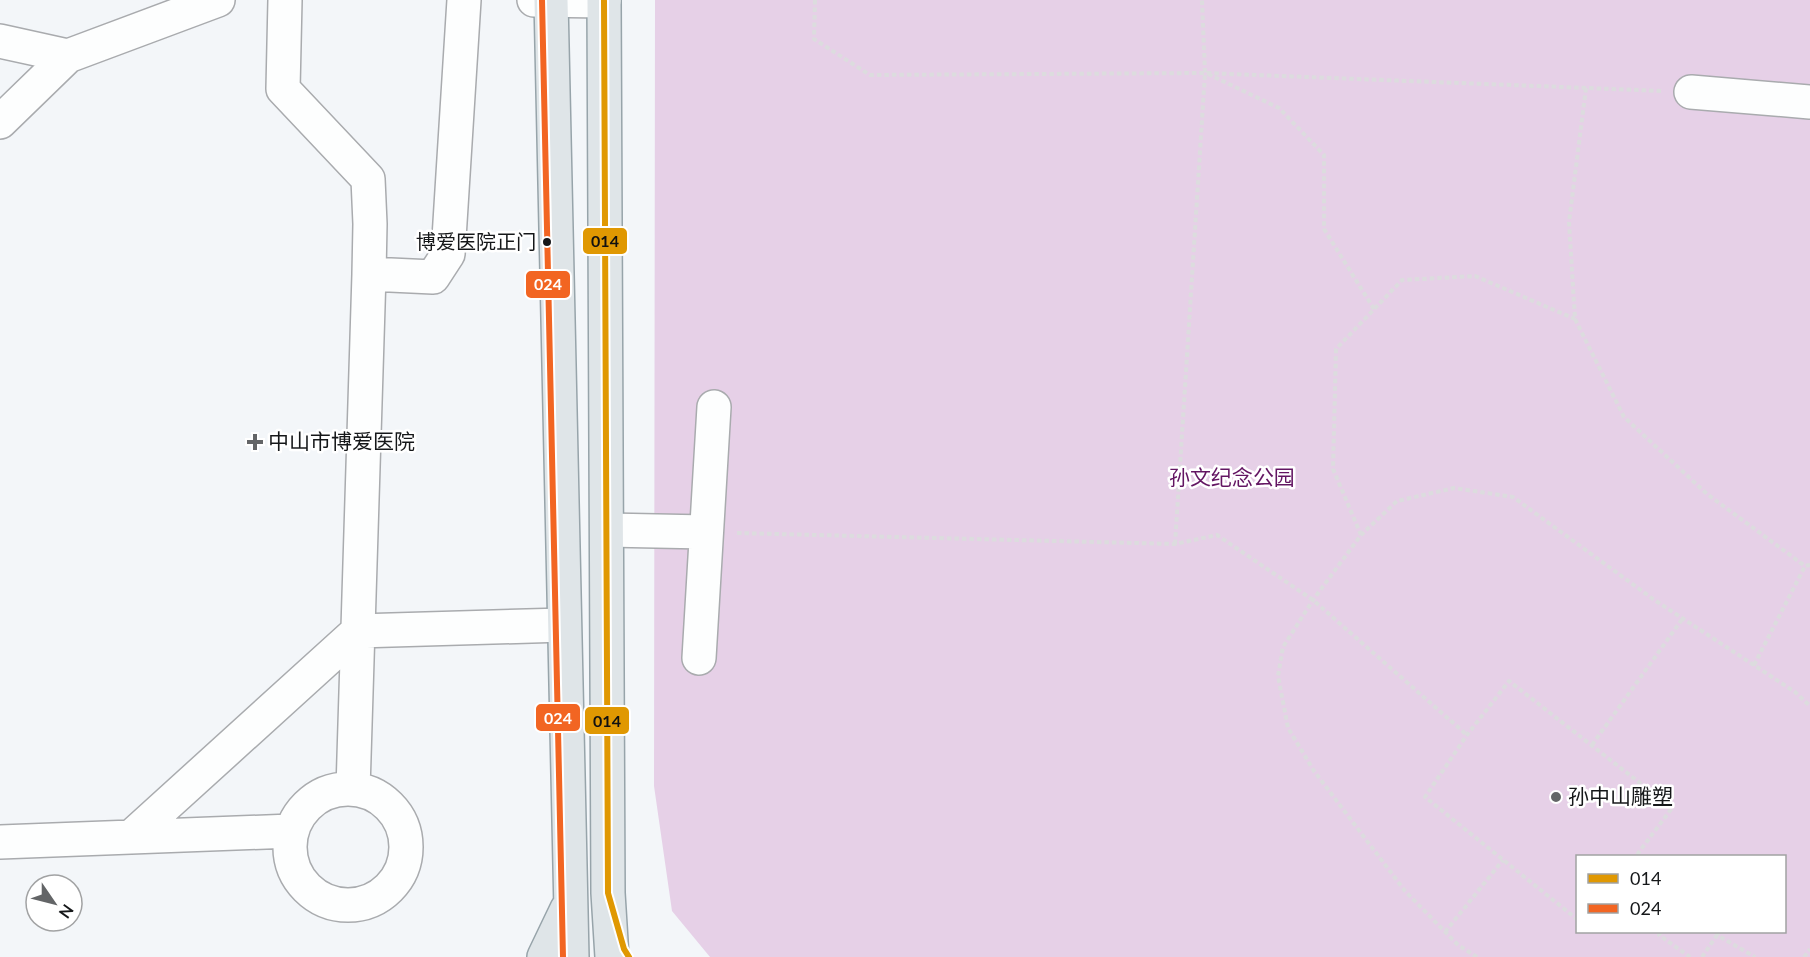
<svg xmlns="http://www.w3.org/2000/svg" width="1810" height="957" font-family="Lato,'Noto Sans SC',sans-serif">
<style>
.green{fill:#e6d0e7;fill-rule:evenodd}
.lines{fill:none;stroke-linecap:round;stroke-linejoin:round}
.minor-casing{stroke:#a9abae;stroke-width:36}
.major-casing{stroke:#97a4aa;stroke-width:36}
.path{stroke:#dcdcde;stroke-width:4;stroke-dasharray:4.5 3;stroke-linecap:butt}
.minor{stroke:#fdfefe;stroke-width:33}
.major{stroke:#dfe5e8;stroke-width:33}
.bus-1-casing{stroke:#fff;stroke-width:10}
.bus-2-casing{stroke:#fff;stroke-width:10}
.bus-1{stroke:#e09802;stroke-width:6}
.bus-2{stroke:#f26522;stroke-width:6}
.bus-dot{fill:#151719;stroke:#fff;stroke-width:2}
.poi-dot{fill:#636567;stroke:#fff;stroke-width:2}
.labels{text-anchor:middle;stroke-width:5;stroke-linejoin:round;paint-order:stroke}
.bus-label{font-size:20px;fill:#151719;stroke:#fff;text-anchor:end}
.poi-label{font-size:21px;fill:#151719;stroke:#fff;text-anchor:start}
.park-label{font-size:21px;fill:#631562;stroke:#fff}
.line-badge{stroke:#fff;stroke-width:2}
.badge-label{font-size:16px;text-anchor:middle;font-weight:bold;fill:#fff}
.pale-badge-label{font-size:16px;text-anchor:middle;font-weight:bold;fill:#111}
</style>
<rect width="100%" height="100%" fill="#f3f6f9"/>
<path class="green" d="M 655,0 L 1810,0 L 1810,957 L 710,957 L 672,911 L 654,786 ZM 1578,856 L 1784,856 L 1784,932 L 1578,932 Z"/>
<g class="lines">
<defs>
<path id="minor" d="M 285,0 L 283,89 L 368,179 L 370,224 L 369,274 L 353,789
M 534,0 L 604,1
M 0,41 L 68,56
M 1691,92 L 1810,102
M 0,122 L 68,56 L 218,0
M 369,274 L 433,277 L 448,254 L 464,0
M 607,530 L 706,532
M 699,658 L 714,407
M290 847a58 58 0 1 1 116 0a58 58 0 1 1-116 0Z
M 131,837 L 358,631 L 564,625
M 0,842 L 291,831"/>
<path id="major" d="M 551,0 L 572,957
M 604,0 L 608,893 L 612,957
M 544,957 L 567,909"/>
</defs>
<use href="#minor" class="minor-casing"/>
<use href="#major" class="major-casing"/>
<path class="path" d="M 815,0 L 814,39 L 870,75 L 1205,73 L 1663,91
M 1208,74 L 1279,108 L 1324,155 L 1324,229 L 1374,309
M 1586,88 L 1569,222 L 1575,319 L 1624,417 L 1707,494 L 1805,566 L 1810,565
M 737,533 L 1175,544 L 1217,535 L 1313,600 L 1467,735
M 1361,535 L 1333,469 L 1336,349 L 1402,280 L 1475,276 L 1575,319
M 1175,544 L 1205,73 L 1202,0
M 1754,665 L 1805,566
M 1592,745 L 1683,618
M 1578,920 L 1425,797 L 1467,735 L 1509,681 L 1672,808 L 1636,856
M 1445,932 L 1503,860
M 1661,932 L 1659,935 L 1690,957
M 1719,932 L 1717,935 L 1755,957
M 1477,957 L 1458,945 L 1405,891 L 1314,771 L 1288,728 L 1278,676 L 1283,647 L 1313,600 L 1361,535 L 1397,501 L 1454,488 L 1513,497 L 1653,599 L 1795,692 L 1810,706
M 1702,957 L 1717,935
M 1804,957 L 1810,949"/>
<use href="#minor" class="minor"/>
<use href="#major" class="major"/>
<defs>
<path id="bus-1" d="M 604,1 L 608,893 L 624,949 L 629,957"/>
<path id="bus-2" d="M 542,0 L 563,957"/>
</defs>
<use href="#bus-1" class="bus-1-casing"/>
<use href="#bus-2" class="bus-2-casing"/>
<use href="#bus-1" class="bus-1"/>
<use href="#bus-2" class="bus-2"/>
</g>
<circle class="bus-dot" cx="547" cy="242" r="5"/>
<g class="poi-dot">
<path d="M252 433h6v6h6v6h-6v6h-6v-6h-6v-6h6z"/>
<circle cx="1556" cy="797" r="6"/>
</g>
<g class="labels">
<g class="bus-label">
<text x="536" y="249">博爱医院正门</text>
</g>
<g class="poi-label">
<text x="268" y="449">中山市博爱医院</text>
<text x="1568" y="804">孙中山雕塑</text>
</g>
<g class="park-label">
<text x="1232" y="485">孙文纪念公园</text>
</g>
</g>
<g class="line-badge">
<rect x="582" y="227" width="46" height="28" rx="6" fill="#e09802"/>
<rect x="525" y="270" width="46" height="29" rx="6" fill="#f26522"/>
<rect x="535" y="703" width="46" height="29" rx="6" fill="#f26522"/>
<rect x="584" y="706" width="46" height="29" rx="6" fill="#e09802"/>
</g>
<g class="badge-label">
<text x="548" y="290">024</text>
<text x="558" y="724">024</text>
</g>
<g class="pale-badge-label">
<text x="605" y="247">014</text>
<text x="607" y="727">014</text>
</g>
<rect x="1576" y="855" width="210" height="78" fill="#ffffff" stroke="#a1a2a3" stroke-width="1.5"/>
<rect x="1588" y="874" width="30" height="9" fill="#e09802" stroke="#a1a2a3" stroke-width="1.5"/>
<text x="1630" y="885" font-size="18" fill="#151719">014</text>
<rect x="1588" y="904" width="30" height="9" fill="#f26522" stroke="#a1a2a3" stroke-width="1.5"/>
<text x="1630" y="915" font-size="18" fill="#151719">024</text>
<g transform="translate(54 903) rotate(125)"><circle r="28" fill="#ffffff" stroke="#a1a2a3" stroke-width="1.5"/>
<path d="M0-4.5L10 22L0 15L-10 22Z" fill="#636567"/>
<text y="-9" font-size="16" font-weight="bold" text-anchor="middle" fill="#151719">N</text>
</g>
</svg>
